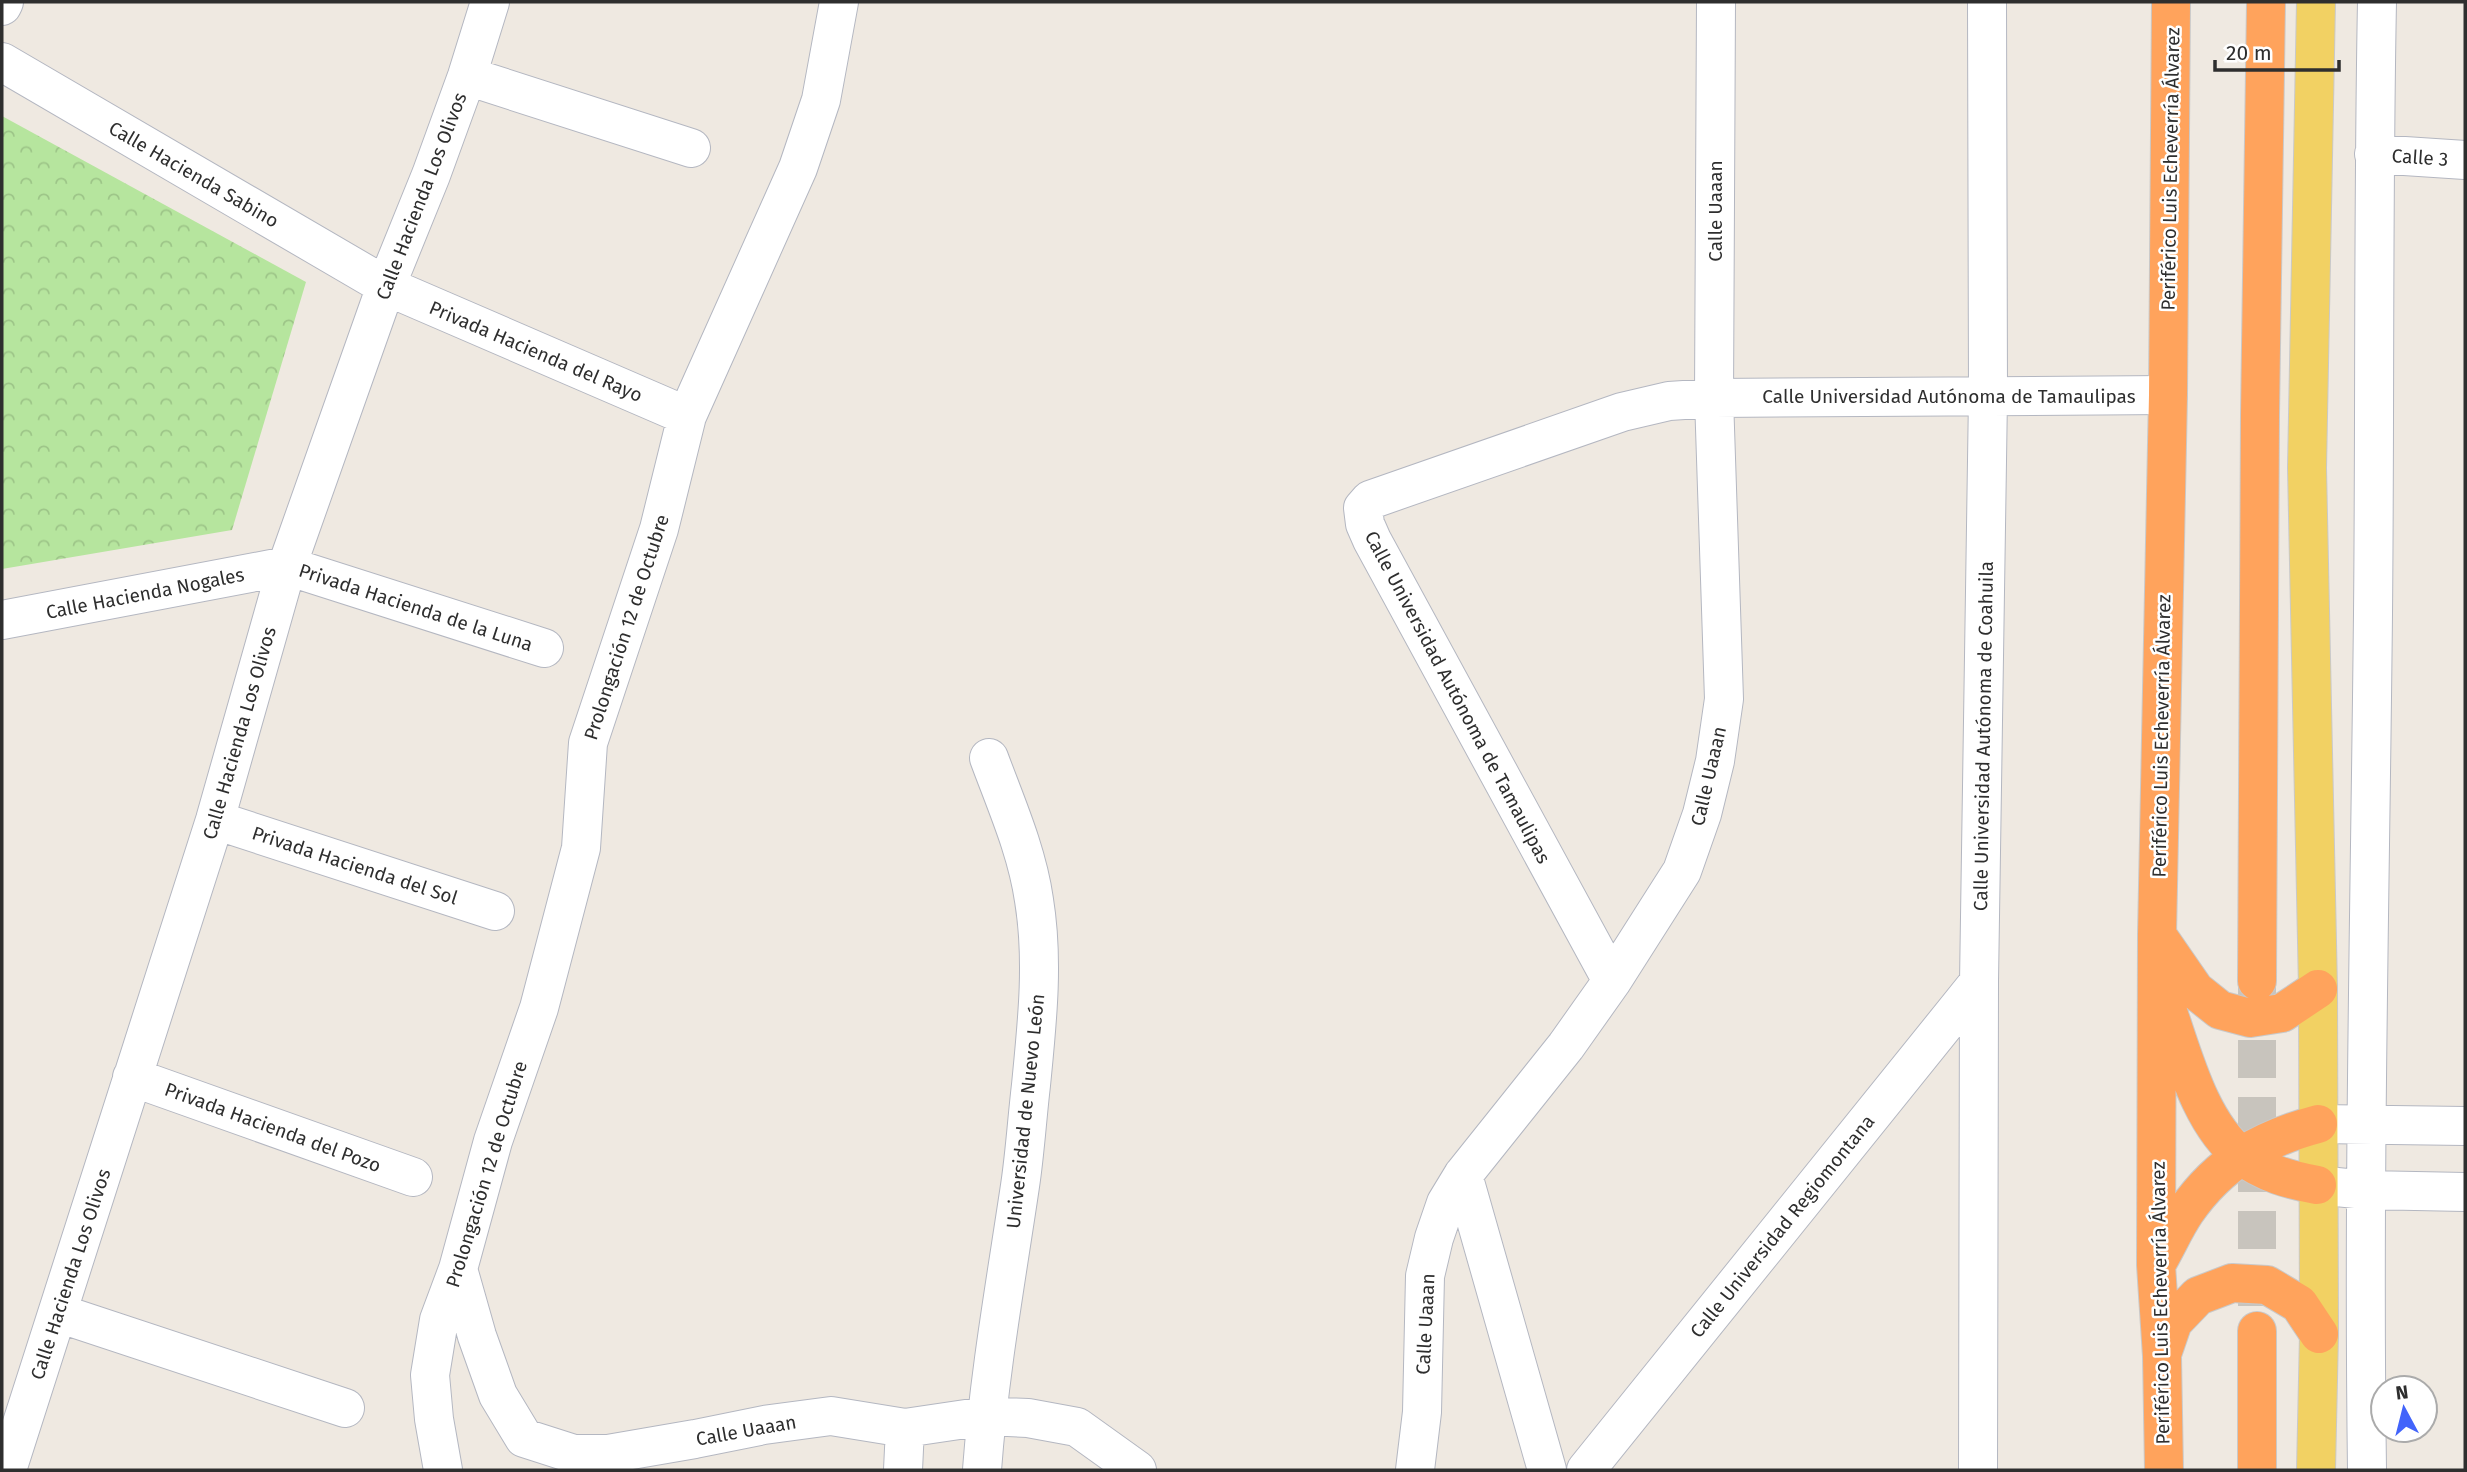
<svg xmlns="http://www.w3.org/2000/svg" width="2467" height="1472" font-family="'Fira Sans',sans-serif">
<style>
.park{fill:url(#park-crowns)}
.lines{fill:none;stroke-linecap:round;stroke-linejoin:round}
.highway-tunnel{stroke:#c8c4bd;stroke-width:38;stroke-dasharray:38 19;stroke-linecap:butt}
.minor-casing{stroke:#b4b7c1;stroke-width:40}
.major-casing{stroke:#c9c9c9;stroke-width:40}
.highway-casing{stroke:#c9c9c9;stroke-width:40}
.minor{stroke:#fff;stroke-width:38}
.major{stroke:#f2d163;stroke-width:38}
.highway{stroke:#ffa35c;stroke-width:38}
.labels{text-anchor:middle;stroke-width:5;stroke-linejoin:round;paint-order:stroke}
.street-label{font-size:19px;fill:#2e2e2e;stroke:#fff}
</style>
<defs>
<pattern id="park-crowns" width="20" height="18" patternUnits="userSpaceOnUse" patternTransform="scale(1.75)"><rect width="20" height="18" fill="#b6e59e"/><path d="M2 6a3 3 0 1 1 6 0M12 15a3 3 0 1 1 6 0" fill="none" stroke="#9dc588"/></pattern>
</defs>
<rect width="100%" height="100%" fill="#efe9e1"/>
<path class="park" d="M 2,116 L 306,282 L 232,530 L 2,569 Z"/>
<g class="lines">
<path class="highway-tunnel" d="M 2257,983 L 2257,1331"/>
<defs>
<path id="minor" d="M 2,6 L 4,2
M 2,62 L 386,286 L 687,416
M 467,76 L 691,148
M 2374,154 L 2465,160
M 2,620 L 287,566 L 544,648
M 215,820 L 495,911
M 1612,981 L 1372,540 L 1365,524 L 1363,508 L 1370,500 L 1622,412 L 1669,401 L 1714,398 L 2168,395
M 132,1077 L 413,1177
M 2318,1124 L 2465,1126
M 1463,1175 L 1547,1470
M 2317,1185 L 2366,1190 L 2465,1192
M 458,1269 L 477,1336 L 498,1395 L 524,1438 L 574,1454 L 608,1454 L 695,1439 L 764,1425 L 831,1416 L 905,1428 L 986,1416 L 1028,1418 L 1077,1427 L 1137,1470
M 58,1313 L 345,1408
M 7,1470 L 215,820 L 287,566 L 386,286 L 431,175 L 467,76 L 490,2
M 443,1470 L 434,1419 L 430,1375 L 439,1320 L 458,1269 L 493,1141 L 539,1008 L 581,848 L 588,743 L 659,529 L 687,416 L 798,168 L 821,100 L 839,2
M 903,1470 L 905,1428
M 982,1470 C 989,1375 1006,1280 1020,1186 C 1025,1153 1027,1119 1031,1085 C 1037,1024 1044,961 1034,900 C 1027,851 1006,804 989,758
M 1415,1470 L 1422,1412 L 1425,1276 L 1434,1238 L 1446,1203 L 1463,1175 L 1566,1046 L 1612,981 L 1682,871 L 1702,814 L 1715,761 L 1724,699 L 1714,398 L 1716,2
M 1586,1470 L 1979,982
M 1978,1470 L 1979,982 L 1988,396 L 1987,2
M 2367,1470 C 2363,1185 2370,900 2373,614 C 2375,410 2373,206 2377,2"/>
<path id="major" d="M 2316,1470 L 2319,1334 L 2318,989 L 2307,468 L 2316,2"/>
<path id="highway" d="M 2157,935 L 2195,990 L 2220,1010 L 2250,1018 L 2282,1013 L 2318,989
M 2257,981 L 2260,415 L 2266,2
M 2168,1012 C 2184,1058 2201,1125 2242,1156 C 2264,1173 2290,1180 2317,1185
M 2157,1263 C 2167,1246 2175,1227 2186,1211 C 2220,1162 2262,1139 2318,1124
M 2162,1354 L 2173,1322 L 2198,1296 L 2232,1283 L 2267,1285 L 2299,1304 L 2319,1334
M 2164,1470 L 2162,1356 L 2156,1265 L 2157,935 L 2168,395 L 2171,2
M 2257,1470 L 2257,1331"/>
</defs>
<use href="#minor" class="minor-casing"/>
<use href="#major" class="major-casing"/>
<use href="#highway" class="highway-casing"/>
<use href="#minor" class="minor"/>
<use href="#major" class="major"/>
<use href="#highway" class="highway"/>
</g>
<g class="labels">
<g class="street-label">
<text transform="translate(2420 157) rotate(4)" y="7">Calle 3</text>
<text transform="translate(2170 169) rotate(-89)" y="7">Periférico Luis Echeverría Álvarez</text>
<text transform="translate(194 174) rotate(30)" y="7">Calle Hacienda Sabino</text>
<text transform="translate(421 196) rotate(-69)" y="7">Calle Hacienda Los Olivos</text>
<text transform="translate(1715 211) rotate(-90)" y="7">Calle Uaaan</text>
<text transform="translate(536 351) rotate(23)" y="7">Privada Hacienda del Rayo</text>
<text x="1949" y="403">Calle Universidad Autónoma de Tamaulipas</text>
<text transform="translate(145 593) rotate(-11)" y="7">Calle Hacienda Nogales</text>
<text transform="translate(416 607) rotate(18)" y="7">Privada Hacienda de la Luna</text>
<text transform="translate(626 627) rotate(-72)" y="7">Prolongación 12 de Octubre</text>
<text transform="translate(1458 697) rotate(62)" y="7">Calle Universidad Autónoma de Tamaulipas</text>
<text transform="translate(239 733) rotate(-74)" y="7">Calle Hacienda Los Olivos</text>
<text transform="translate(1983 736) rotate(-89)" y="7">Calle Universidad Autónoma de Coahuila</text>
<text transform="translate(2161 736) rotate(-89)" y="7">Periférico Luis Echeverría Álvarez</text>
<text transform="translate(1708 776) rotate(-77)" y="7">Calle Uaaan</text>
<text transform="translate(355 865) rotate(18)" y="7">Privada Hacienda del Sol</text>
<text transform="translate(1025 1111) rotate(-84)" y="7">Universidad de Nuevo León</text>
<text transform="translate(273 1127) rotate(20)" y="7">Privada Hacienda del Pozo</text>
<text transform="translate(486 1174) rotate(-73)" y="7">Prolongación 12 de Octubre</text>
<text transform="translate(1782 1226) rotate(-51)" y="7">Calle Universidad Regiomontana</text>
<text transform="translate(70 1274) rotate(-72)" y="7">Calle Hacienda Los Olivos</text>
<text transform="translate(2160 1303) rotate(-91)" y="7">Periférico Luis Echeverría Álvarez</text>
<text transform="translate(1425 1324) rotate(-87)" y="7">Calle Uaaan</text>
<text transform="translate(746 1430) rotate(-10)" y="7">Calle Uaaan</text>
</g>
</g>
<rect width="2467" height="1472" fill="none" stroke="#2e2e2e" stroke-width="7"/>
<g transform="translate(2404 1409) rotate(353)"><circle r="33" fill="#ffffff" stroke="#ababab" stroke-width="2"/>
<path d="M0-5L12 26L0 18L-12 26Z" fill="#4264fb"/>
<text y="-10" font-size="19" font-weight="bold" text-anchor="middle" fill="#2e2e2e">N</text>
</g>
<path d="M2215 60v10h124v-10" fill="none" stroke="#2e2e2e" stroke-width="3.5"/>
<text x="2226" y="60" font-size="21" fill="#2e2e2e" stroke="#ffffff" stroke-width="5" paint-order="stroke">20 m</text>
</svg>
